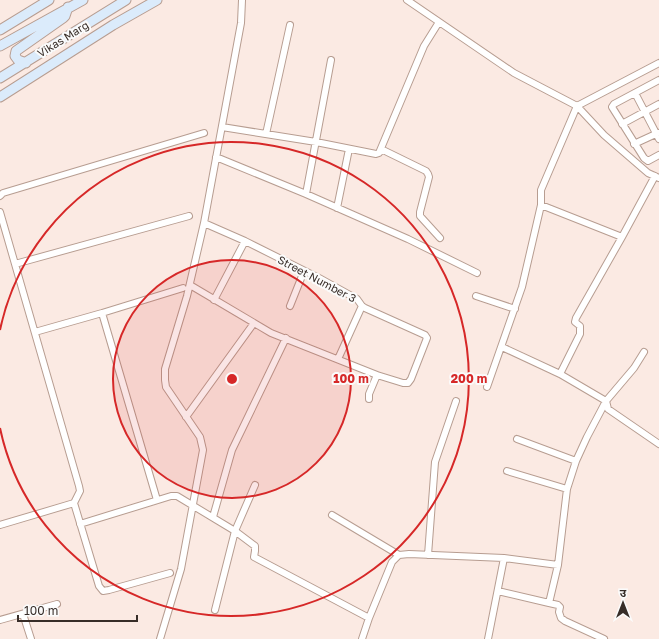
<svg xmlns="http://www.w3.org/2000/svg" width="659" height="639" font-family="'Golos Text','Noto Sans Devanagari',sans-serif">
<style>
.lines{fill:none;stroke-linecap:round;stroke-linejoin:round}
.street-casing{stroke:#b79d91;stroke-width:8}
.secondary-casing{stroke:#b79d91;stroke-width:11}
.street{stroke:#fff;stroke-width:6}
.secondary{stroke:#dbebfb;stroke-width:9}
.ring{fill:none;stroke:#d62828;stroke-width:2}
.labels{text-anchor:middle;stroke-width:4;stroke-linejoin:round;paint-order:stroke}
.street-label{font-size:11px;fill:#372d28;stroke:#fbfbfb}
.centre{fill:#d62828;stroke:#fbfbfb;stroke-width:2}
.ring-label{font-size:12px;text-anchor:middle;font-weight:bold;fill:#d62828;stroke:#fbfbfb;stroke-width:4;stroke-linejoin:round;paint-order:stroke}
</style>
<rect width="100%" height="100%" fill="#fbeae3"/>
<g class="lines">
<defs>
<path id="street" d="M 407,0 L 514,73 L 577,106 L 604,135 L 648,173 L 659,178
M 659,80 L 614,104 L 612,107 L 644,158 L 648,161 L 659,155
M 635,93 L 659,139
M 622,124 L 659,104
M 222,127 L 316,142 L 376,154 L 379,153 L 424,46 L 439,22
M 266,134 L 290,25
M 634,144 L 658,133
M 381,149 L 426,171 L 428,174 L 429,177 L 420,212 L 420,216 L 440,238
M 216,157 L 306,194 L 408,239 L 477,273
M 306,194 L 331,60
M 0,196 L 3,193 L 204,133
M 541,205 L 622,237
M 337,208 L 349,149
M 0,212 L 79,486 L 80,491 L 74,503 L 99,586 L 103,591 L 109,590 L 170,573
M 15,264 L 189,216
M 190,285 L 271,333 L 377,375 L 403,383 L 408,383 L 411,379 L 427,338 L 425,335 L 365,308 L 362,306 L 357,299 L 319,278 L 245,241 L 204,223
M 476,296 L 515,309
M 214,300 L 245,241
M 290,306 L 304,271
M 102,313 L 157,500
M 35,332 L 102,313 L 183,288
M 502,347 L 560,374 L 606,401 L 608,409 L 659,444
M 338,359 L 362,306
M 560,374 L 580,334 L 580,326 L 575,322 L 576,318 L 622,237 L 655,176
M 487,387 L 522,287 L 541,205 L 541,190 L 577,106 L 659,63
M 369,399 L 369,394 L 377,375
M 186,417 L 254,323
M 517,439 L 576,461
M 507,471 L 567,489
M 332,515 L 399,555
M 213,517 L 232,450 L 286,338
M 80,524 L 171,496 L 177,496 L 235,531 L 255,546 L 255,551 L 254,557 L 369,618
M 0,525 L 74,503
M 428,555 L 435,462 L 456,401
M 504,558 L 558,565 L 567,489 L 576,461 L 587,437 L 606,401 L 634,368 L 644,352
M 498,591 L 549,603 L 558,565
M 549,603 L 558,605 L 560,607 L 559,612 L 561,618 L 565,621 L 604,639
M 215,610 L 235,531 L 255,485
M 23,614 L 31,639
M 0,620 L 57,604
M 160,639 L 181,569 L 203,450 L 200,437 L 166,387 L 165,380 L 165,369 L 187,296 L 204,223 L 241,23 L 242,0
M 362,639 L 369,618 L 392,562 L 399,555 L 409,554 L 504,558 L 488,639"/>
<path id="secondary" d="M 0,30 L 49,0
M 0,46 L 83,0
M 26,63 L 18,60 L 15,56 L 16,51 L 63,18 L 65,16 L 68,7
M 0,78 L 126,0
M 0,97 L 113,25 L 157,0"/>
</defs>
<use href="#street" class="street-casing"/>
<use href="#secondary" class="secondary-casing"/>
<use href="#street" class="street"/>
<use href="#secondary" class="secondary"/>
</g>
<circle cx="232" cy="379" r="119" fill="#d62828" fill-opacity=".12"/>
<g class="ring">
<circle cx="232" cy="379" r="119"/>
<path d="M0 330A237 237 0 1 1 0 428"/>
</g>
<g class="labels">
<g class="street-label">
<text transform="translate(63 39) rotate(-32)" y="4">Vikas Marg</text>
<text transform="translate(317 279) rotate(28)" y="4">Street Number 3</text>
</g>
</g>
<circle cx="232" cy="379" r="6" class="centre"/>
<g class="ring-label">
<text x="351" y="383">100 m</text>
<text x="469" y="383">200 m</text>
</g>
<g transform="translate(623 603)" stroke="#fbfbfb" stroke-width="3" paint-order="stroke">
<path d="M0-3L7 15L0 10L-7 15Z" fill="#372d28"/>
<text y="-6" font-size="11" font-weight="bold" text-anchor="middle" fill="#372d28">उ</text>
</g>
<path d="M18 615v6h119v-6" fill="none" stroke="#372d28" stroke-width="2"/>
<text x="24" y="615" font-size="12" fill="#372d28" stroke="#fbfbfb" stroke-width="3" paint-order="stroke">100 m</text>
</svg>
